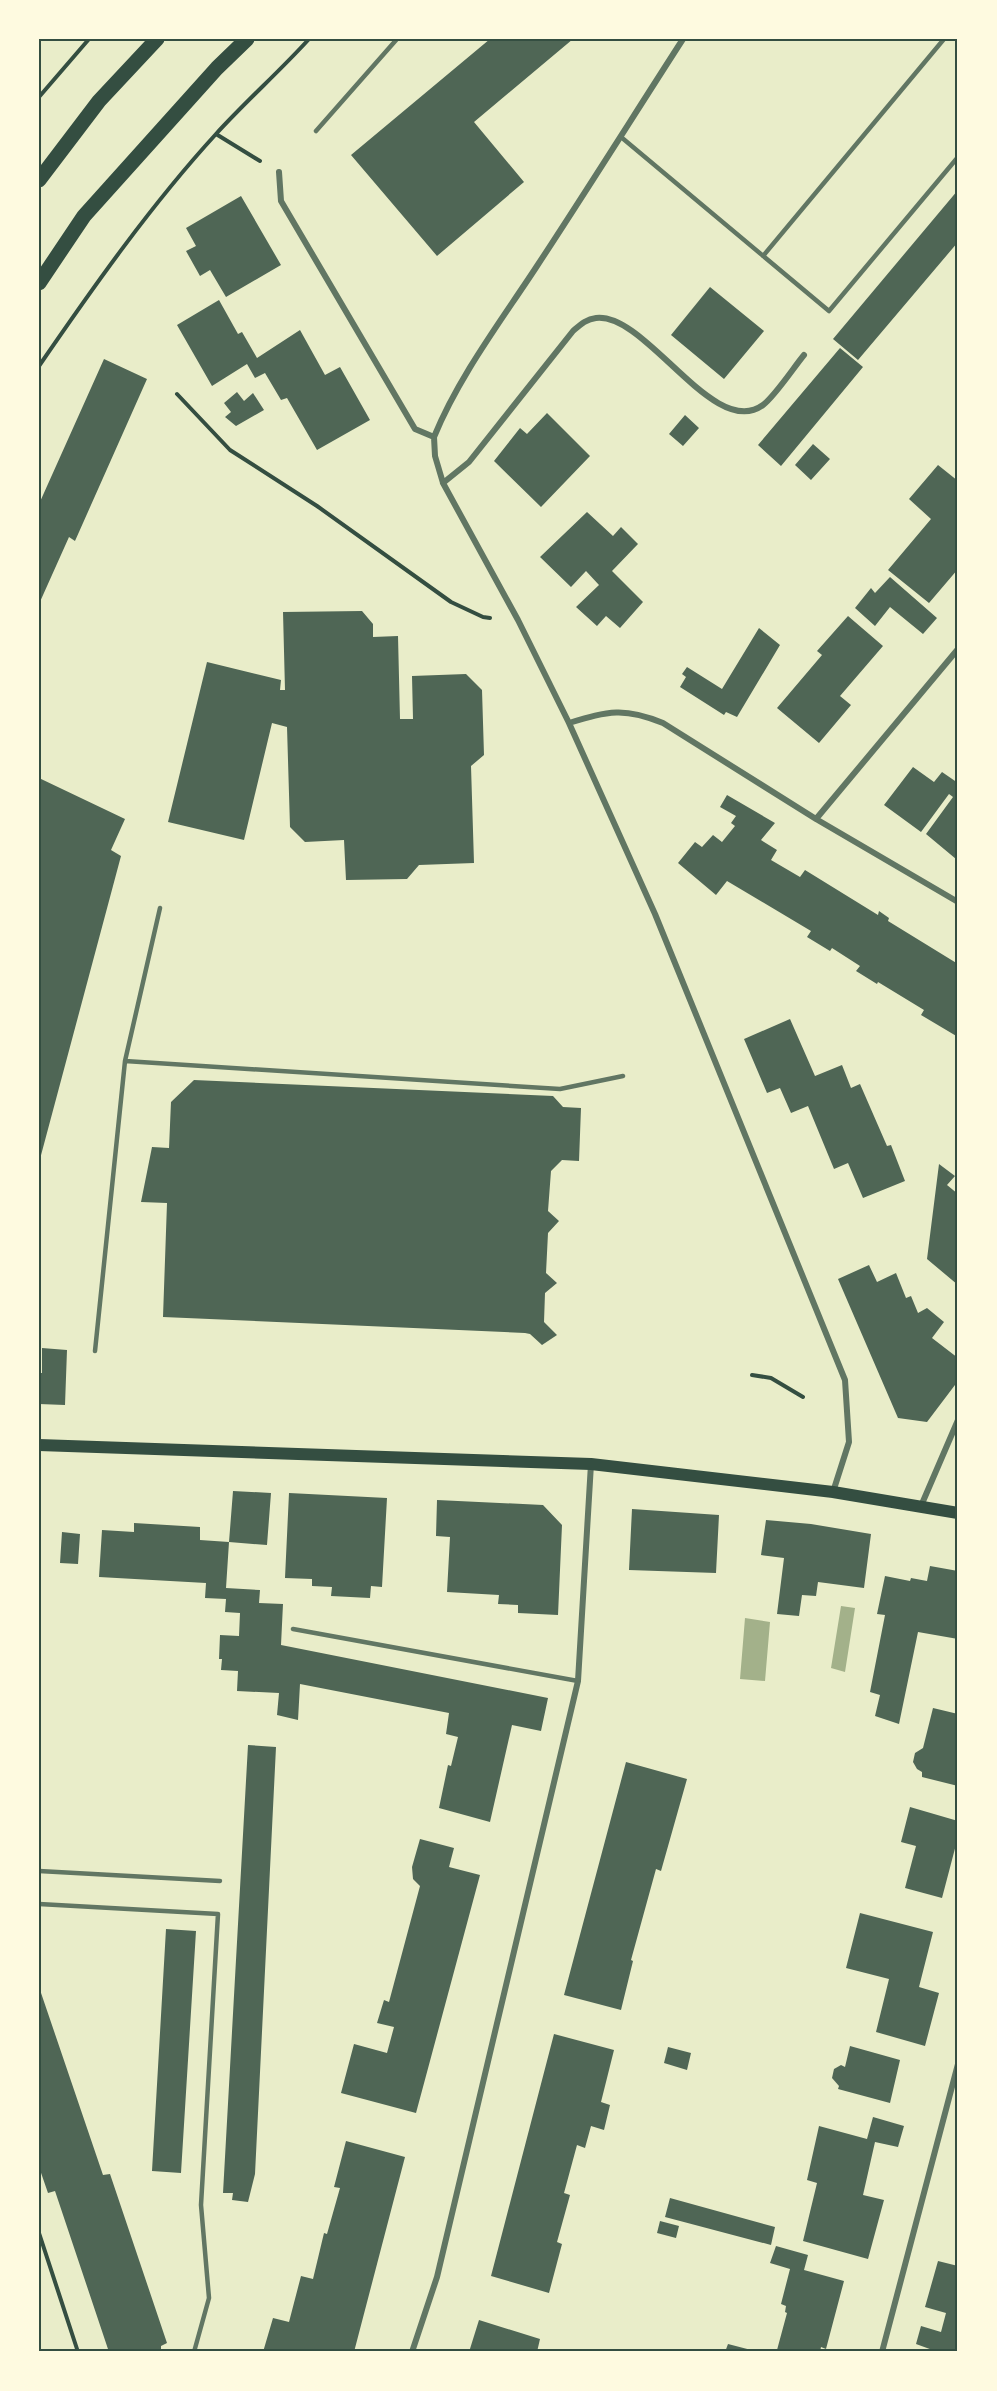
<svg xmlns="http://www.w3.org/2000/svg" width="997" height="2391" font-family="'DejaVu Sans',sans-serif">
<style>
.water{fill:#a3b18a}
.building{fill:#4f6655}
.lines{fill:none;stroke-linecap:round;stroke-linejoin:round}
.path{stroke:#344e41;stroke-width:4}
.service{stroke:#617663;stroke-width:4.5}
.minor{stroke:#617663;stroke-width:6}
.secondary{stroke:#344e41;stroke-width:12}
.primary{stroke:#344e41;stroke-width:15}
.neatline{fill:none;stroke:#344e41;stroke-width:2}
</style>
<rect width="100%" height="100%" fill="#e9edc9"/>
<path class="water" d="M 841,1606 L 855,1608 L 845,1672 L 831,1668 Z
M 745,1618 L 770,1622 L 765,1681 L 740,1679 Z"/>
<path class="building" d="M 490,39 L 573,39 L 474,122 L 524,182 L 437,256 L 351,155 Z
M 958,190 L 958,242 L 858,360 L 833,339 Z
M 241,196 L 281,265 L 226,297 L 210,270 L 200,276 L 186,251 L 196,246 L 186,228 Z
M 710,287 L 764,331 L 724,379 L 671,335 Z
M 219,300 L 238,334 L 242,332 L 257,358 L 300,330 L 325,375 L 340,367 L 370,420 L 317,450 L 287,398 L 281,400 L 265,373 L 255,378 L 247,364 L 212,386 L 177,325 Z
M 840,348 L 863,367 L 781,466 L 758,445 Z
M 104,359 L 147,379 L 75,541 L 69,537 L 39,604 L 39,504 Z
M 237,392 L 244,401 L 253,393 L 264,410 L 236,426 L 225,417 L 231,412 L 224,403 Z
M 547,413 L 590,456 L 541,507 L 494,461 L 520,428 L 527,434 Z
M 685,415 L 699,428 L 683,446 L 669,434 Z
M 813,444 L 830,459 L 811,480 L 795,465 Z
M 938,465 L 958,481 L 958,569 L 929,603 L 888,570 L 931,519 L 909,499 Z
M 587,512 L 613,536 L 621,527 L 638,544 L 612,571 L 643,602 L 620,628 L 606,616 L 597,626 L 576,607 L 599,585 L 586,571 L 571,587 L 540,557 Z
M 890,577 L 937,618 L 923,634 L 890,607 L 875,626 L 855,608 L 871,588 L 875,593 Z
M 362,611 L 373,624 L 373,637 L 398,636 L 400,719 L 413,719 L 412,676 L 466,674 L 482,690 L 484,755 L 471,766 L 474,863 L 419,865 L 407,879 L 346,880 L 344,840 L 305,842 L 290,827 L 287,727 L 272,723 L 244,840 L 168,822 L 207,662 L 281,680 L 280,690 L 285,690 L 283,612 Z
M 848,616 L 883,646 L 840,696 L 851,705 L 819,743 L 777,708 L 822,655 L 817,651 Z
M 759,628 L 780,645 L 737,717 L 726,712 L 724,715 L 680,687 L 686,677 L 682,674 L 687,667 L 722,689 Z
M 913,767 L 934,782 L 942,772 L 958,783 L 956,859 L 926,834 L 953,797 L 949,794 L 921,832 L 884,805 Z
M 39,778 L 125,819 L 111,850 L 121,856 L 40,1159 Z
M 727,795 L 775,823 L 761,840 L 777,850 L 771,860 L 800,877 L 805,870 L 878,915 L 879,911 L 889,918 L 888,921 L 958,964 L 958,1037 L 921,1015 L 924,1010 L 878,982 L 877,984 L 856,971 L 860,966 L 832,948 L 830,951 L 807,937 L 811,931 L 727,881 L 716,895 L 678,863 L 695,842 L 702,847 L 713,835 L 722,842 L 735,826 L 731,823 L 736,816 L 720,807 Z
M 790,1019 L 815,1076 L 842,1065 L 851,1088 L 860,1084 L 887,1146 L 891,1145 L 905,1181 L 863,1198 L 848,1163 L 834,1169 L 808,1106 L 791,1113 L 780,1088 L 767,1093 L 744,1039 Z
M 194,1080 L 553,1096 L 563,1107 L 581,1108 L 579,1161 L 562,1160 L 551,1171 L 548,1211 L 559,1221 L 548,1233 L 546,1273 L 557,1283 L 545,1293 L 544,1322 L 557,1335 L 542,1345 L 530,1334 L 525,1333 L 163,1317 L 167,1203 L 141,1202 L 152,1147 L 169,1148 L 171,1102 Z
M 939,1164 L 955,1176 L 947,1185 L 958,1194 L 958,1250 L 955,1254 L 958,1256 L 958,1285 L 927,1259 Z
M 869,1265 L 877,1282 L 896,1273 L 906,1298 L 911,1296 L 918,1313 L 927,1308 L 944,1322 L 932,1338 L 958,1358 L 958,1381 L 927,1422 L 898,1418 L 838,1279 Z
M 42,1348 L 67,1350 L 65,1405 L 39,1404 L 39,1373 L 42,1373 Z
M 233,1491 L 271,1493 L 267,1545 L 229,1542 Z
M 289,1493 L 387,1498 L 382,1587 L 371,1586 L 370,1598 L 331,1596 L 332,1587 L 312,1586 L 312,1579 L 285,1578 Z
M 437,1500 L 543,1505 L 562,1525 L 558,1615 L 518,1613 L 518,1605 L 498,1604 L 499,1595 L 447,1592 L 450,1537 L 436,1536 Z
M 632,1509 L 719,1515 L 716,1573 L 629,1570 Z
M 766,1520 L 811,1524 L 871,1534 L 864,1588 L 818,1582 L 816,1596 L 802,1595 L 799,1616 L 777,1614 L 784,1558 L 761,1555 Z
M 134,1523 L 200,1527 L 200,1540 L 229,1542 L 226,1588 L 260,1590 L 259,1603 L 283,1604 L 281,1645 L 548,1698 L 541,1731 L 512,1725 L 490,1822 L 439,1808 L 448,1765 L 451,1766 L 458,1737 L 446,1734 L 449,1713 L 300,1684 L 298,1720 L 277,1715 L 279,1693 L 237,1691 L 238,1671 L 221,1670 L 222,1659 L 219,1659 L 220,1635 L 239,1636 L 240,1613 L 225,1612 L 226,1599 L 205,1598 L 206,1583 L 99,1577 L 102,1530 L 134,1532 Z
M 62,1532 L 80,1534 L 78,1564 L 60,1563 Z
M 930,1566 L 958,1571 L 958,1639 L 918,1632 L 899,1724 L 875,1716 L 880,1695 L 870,1692 L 885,1615 L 877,1614 L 885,1576 L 910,1581 L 911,1578 L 927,1581 Z
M 933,1708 L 958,1714 L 958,1786 L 922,1777 L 922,1772 L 917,1769 L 913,1762 L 915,1753 L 923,1748 Z
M 248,1745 L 276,1747 L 255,2174 L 248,2202 L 232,2200 L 233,2193 L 223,2193 Z
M 626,1762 L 687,1779 L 661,1871 L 656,1869 L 631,1960 L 633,1961 L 621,2010 L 564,1995 Z
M 910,1807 L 958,1821 L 958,1837 L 942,1898 L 905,1888 L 916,1846 L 901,1842 Z
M 420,1839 L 454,1848 L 449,1867 L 480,1875 L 416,2113 L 341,2093 L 354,2044 L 387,2053 L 394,2027 L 377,2023 L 384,2000 L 389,2002 L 420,1886 L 413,1879 L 412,1867 Z
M 860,1913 L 933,1932 L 919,1987 L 939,1993 L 925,2046 L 876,2032 L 889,1979 L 846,1968 Z
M 166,1929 L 196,1931 L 181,2173 L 152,2171 Z
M 39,1987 L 103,2175 L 110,2174 L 167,2343 L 161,2346 L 161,2352 L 150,2352 L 149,2350 L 142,2352 L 109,2352 L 55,2191 L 48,2193 L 39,2167 Z
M 554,2034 L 614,2050 L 601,2102 L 610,2105 L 604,2130 L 591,2126 L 585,2148 L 577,2145 L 564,2193 L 570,2195 L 557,2242 L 562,2244 L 549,2293 L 491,2276 Z
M 850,2046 L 900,2060 L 890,2103 L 838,2089 L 839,2086 L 832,2078 L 834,2069 L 841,2065 L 845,2067 Z
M 668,2047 L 691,2053 L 687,2070 L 664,2063 Z
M 873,2117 L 904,2126 L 898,2147 L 875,2142 L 863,2195 L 884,2200 L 868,2259 L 803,2241 L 817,2183 L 807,2180 L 819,2126 L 867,2139 Z
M 346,2141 L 405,2157 L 354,2352 L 263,2352 L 273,2318 L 289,2322 L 301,2276 L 313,2279 L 324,2233 L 327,2234 L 340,2188 L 334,2187 Z
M 670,2198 L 775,2227 L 771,2245 L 665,2217 Z
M 660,2221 L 679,2226 L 676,2238 L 657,2233 Z
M 776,2246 L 808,2255 L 804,2270 L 844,2281 L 826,2349 L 821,2347 L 820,2352 L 783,2352 L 777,2350 L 787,2313 L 785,2312 L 786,2306 L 781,2304 L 790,2269 L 770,2263 Z
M 938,2261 L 958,2266 L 958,2352 L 938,2352 L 916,2344 L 921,2326 L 941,2332 L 946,2313 L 925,2307 Z
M 479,2320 L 540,2339 L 537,2352 L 469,2352 Z
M 728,2344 L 755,2351 L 755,2352 L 725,2352 Z"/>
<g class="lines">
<path class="path" d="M 39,97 L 89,39
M 216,134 L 260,161
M 39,366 C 94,286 151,205 216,134 C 246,101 279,72 309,39
M 177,394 L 230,450 L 317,506 L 451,602 L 483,617 L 490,618
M 752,1375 L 771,1378 L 803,1397
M 39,2233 L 78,2352"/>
<path class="service" d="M 316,131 L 397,39
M 621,137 L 829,311 L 958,157
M 763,256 L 944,39
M 125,1061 L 560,1089 L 623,1076
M 95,1351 L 125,1061 L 160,908
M 293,1629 L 578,1681
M 39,1871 L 220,1881
M 39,1904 L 218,1914 L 201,2205 L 209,2298 L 194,2352"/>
<path class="minor" d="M 279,172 L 281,201 L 415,429 L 434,437 L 435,456 L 443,483 L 518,620 L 569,723 L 655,914 L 845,1380 L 849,1442 L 833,1492
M 434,437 C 459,376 501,321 537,266 C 587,190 634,115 683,39
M 443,483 L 469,462 L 573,331 C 580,325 586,319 596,318 C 646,312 714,441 763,405 C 775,396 794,367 804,355
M 569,723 C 609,711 624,707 663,723 L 816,819 L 958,902
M 816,819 L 958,649
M 921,1506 L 958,1420
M 412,2352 L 437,2277 L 578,1681 L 591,1464
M 882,2352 L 958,2064"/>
<path class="secondary" d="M 39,1445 L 591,1464 L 833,1492 L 958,1513"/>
<path class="primary" d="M 39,180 L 99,101 L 157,39
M 39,283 L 84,216 L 217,68 L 247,39"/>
</g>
<rect width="997" height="2391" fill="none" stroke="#fefae0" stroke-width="81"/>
<rect x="40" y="40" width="916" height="2310" class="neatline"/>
</svg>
